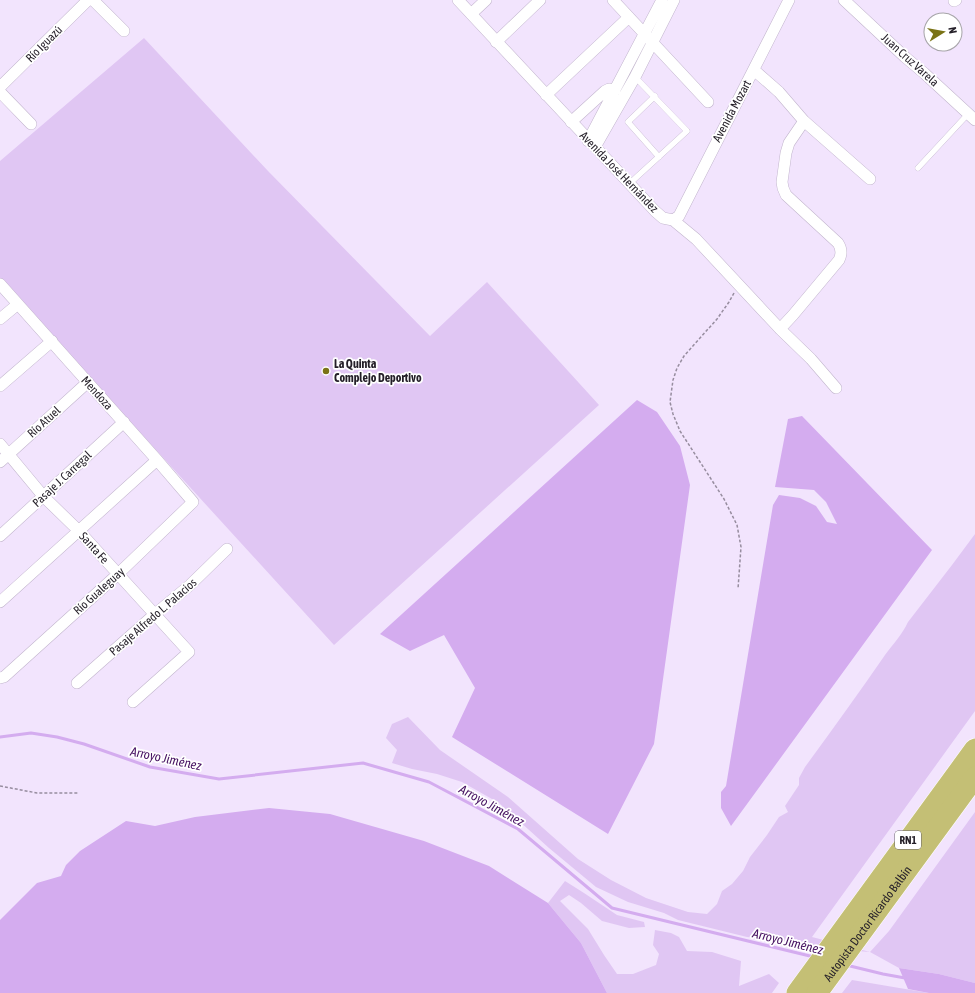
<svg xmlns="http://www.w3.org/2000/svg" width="975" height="993" font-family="'Asap Condensed',sans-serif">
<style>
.green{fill:#e0c6f3}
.water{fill:#d4acef}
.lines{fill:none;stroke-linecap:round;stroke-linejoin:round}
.stream{stroke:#d4acef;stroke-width:3}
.service-casing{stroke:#c2b5cd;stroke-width:6}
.minor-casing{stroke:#c2b5cd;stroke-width:12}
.motorway-casing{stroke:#fff;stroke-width:22}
.path{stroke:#978d9f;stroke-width:1.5;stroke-dasharray:3 2;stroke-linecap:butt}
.service{stroke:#fff;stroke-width:5.5}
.minor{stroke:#fff;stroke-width:11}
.motorway{stroke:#c4bf75;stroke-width:21}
.poi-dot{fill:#7a7316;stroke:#fff;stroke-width:1.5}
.labels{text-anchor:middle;stroke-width:3.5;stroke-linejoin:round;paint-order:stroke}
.shield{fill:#fff;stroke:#666268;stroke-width:1}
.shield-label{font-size:11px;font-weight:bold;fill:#241f28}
.street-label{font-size:12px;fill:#241f28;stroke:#fff}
.poi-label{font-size:12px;font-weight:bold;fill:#241f28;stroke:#fff;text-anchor:start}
.water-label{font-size:13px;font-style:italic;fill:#471362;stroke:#fff}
</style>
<rect width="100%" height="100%" fill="#f2e4fd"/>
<path class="green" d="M 144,38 L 268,171 L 430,336 L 487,282 L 599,405 L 334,645 L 0,279 L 0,161 Z
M 975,534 L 975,711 L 812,937 L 870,952 L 889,931 L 975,812 L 975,983 L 939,974 L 899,968 L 870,952 L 800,946 L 784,941 L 747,937 L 678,920 L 664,913 L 628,902 L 596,887 L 549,848 L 499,803 L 462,782 L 437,774 L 412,769 L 392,763 L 397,750 L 386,738 L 392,724 L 408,717 L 440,750 L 508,797 L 578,859 L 611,880 L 646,898 L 688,912 L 707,914 L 717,904 L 722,891 L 732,884 L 743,871 L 750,857 L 767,835 L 779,817 L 788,812 L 785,806 L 799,785 L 799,778 L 805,767 C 832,730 859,693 885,655 C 893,644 902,635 908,622 L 952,565 Z
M 565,881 L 584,893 L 617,915 L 644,922 L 645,927 L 629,928 L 602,921 L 581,903 L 569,895 L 560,901 L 588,929 L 604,955 L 617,974 L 633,974 L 656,965 L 659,954 L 653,945 L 655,930 L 671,933 L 679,937 L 687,951 L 712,952 L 741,961 L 739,986 L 769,974 L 779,983 L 772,993 L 607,993 L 581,943 L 548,903 Z
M 852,980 L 929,993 L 842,993 Z"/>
<path class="water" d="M 637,400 L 657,412 L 680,446 L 690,485 L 654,744 L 608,834 L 452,737 L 475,688 L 444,635 L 410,651 L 380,634 Z
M 802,416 L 932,550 L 731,826 L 721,808 L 721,792 L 726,786 L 773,505 L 779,495 L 800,498 L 816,506 L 827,522 L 837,524 L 826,502 L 814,490 L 775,487 L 788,419 Z
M 269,808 L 330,814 L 424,841 L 489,866 L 548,903 L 581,943 L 607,993 L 0,993 L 0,920 L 37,883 L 61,876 L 66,865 L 80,851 L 126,821 L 155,826 L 195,817 Z
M 899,968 L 939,974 L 975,983 L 975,993 L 929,993 L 908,989 Z"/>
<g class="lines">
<path class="stream" d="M 0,737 L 31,733 L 57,737 L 84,744 L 150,767 L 219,779 L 363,763 L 429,782 L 518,829 L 612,908 L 814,957
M 846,965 L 883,974 L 905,978"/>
<defs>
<path id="service" d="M 655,96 L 628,122 L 659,157
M 918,168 L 968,114
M 629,184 L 687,131 L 635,77"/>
<path id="minor" d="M 93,0 L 124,31
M 458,0 L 655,211 L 663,218 L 673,220 L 696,239 L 780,329 L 811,359 L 836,388
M 613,0 L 708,102
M 844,0 L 905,57 L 924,73 L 975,120
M 954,1 L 956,0
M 471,14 L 486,0
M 496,42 L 540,0
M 754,70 L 779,92 L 804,121 L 870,179
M 0,87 L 88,0
M 0,92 L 31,124
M 546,95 L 629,17
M 571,122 L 605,91 L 609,89 L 615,90
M 588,141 L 662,0
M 595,147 L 635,77 L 674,0
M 673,220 L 679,216 L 789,0
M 0,284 L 157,460 L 193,502 L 118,574 L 4,677 L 0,678
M 0,319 L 18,304
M 780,329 L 793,315 L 839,260 C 842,254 842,249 838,243 L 786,195 L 783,188 L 782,182 L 786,153 L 789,143 L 804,121
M 0,386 L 52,341
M 0,444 L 44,497 L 79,531 L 189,652 L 133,702
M 0,462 L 88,382
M 0,536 L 124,422
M 0,602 L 157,460
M 77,683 L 155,614 L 190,585 L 227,549"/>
<g id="motorway">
<path d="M 797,993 L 975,749"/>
<path id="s1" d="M 817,993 L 975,777"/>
</g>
</defs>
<use href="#service" class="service-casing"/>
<use href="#minor" class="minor-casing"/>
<use href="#motorway" class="motorway-casing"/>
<path class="path" d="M 734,293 L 729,302 L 717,319 L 684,356 L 677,368 L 673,380 L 670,402 L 673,414 L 680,431 L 724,499 L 737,525 L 741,547 L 738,589
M 0,786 L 37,793 L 78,793"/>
<use href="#service" class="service"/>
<use href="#minor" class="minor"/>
<use href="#motorway" class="motorway"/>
</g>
<circle class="poi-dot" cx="326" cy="371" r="4"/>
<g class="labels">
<rect class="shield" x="895" y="831" width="26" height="18" rx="3"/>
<g class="shield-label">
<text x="908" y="844">RN1</text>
</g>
<g class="street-label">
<text transform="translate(44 44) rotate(-45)" y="4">Río Iguazú</text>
<text transform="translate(910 60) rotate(42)" y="4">Juan Cruz Varela</text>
<text transform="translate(732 111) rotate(-62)" y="4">Avenida Mozart</text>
<text transform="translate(619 172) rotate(46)" y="4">Avenida José Hernández</text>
<text transform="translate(97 393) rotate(48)" y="4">Mendoza</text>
<text transform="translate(44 422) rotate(-42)" y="4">Río Atuel</text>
<text transform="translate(62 479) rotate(-43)" y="4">Pasaje J. Carregal</text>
<text transform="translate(94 548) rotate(48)" y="4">Santa Fe</text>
<text transform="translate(99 591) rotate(-42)" y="4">Río Gualeguay</text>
<text transform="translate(153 617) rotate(-41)" y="4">Pasaje Alfredo L. Palacios</text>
<text dy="4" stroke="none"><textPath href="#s1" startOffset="86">Autopista Doctor Ricardo Balbín</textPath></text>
</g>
<g class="poi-label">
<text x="334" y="368">La Quinta<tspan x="334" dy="14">Complejo Deportivo</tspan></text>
</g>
<g class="water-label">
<text transform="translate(166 758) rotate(12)" y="5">Arroyo Jiménez</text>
<text transform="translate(492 805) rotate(29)" y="5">Arroyo Jiménez</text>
<text transform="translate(788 941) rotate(14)" y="5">Arroyo Jiménez</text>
</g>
</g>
<g transform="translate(943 32) rotate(79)"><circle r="19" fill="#ffffff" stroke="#a7a5a9"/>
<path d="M0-3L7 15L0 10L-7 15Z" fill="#7a7316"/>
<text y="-6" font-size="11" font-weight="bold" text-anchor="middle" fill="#241f28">N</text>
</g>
</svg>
